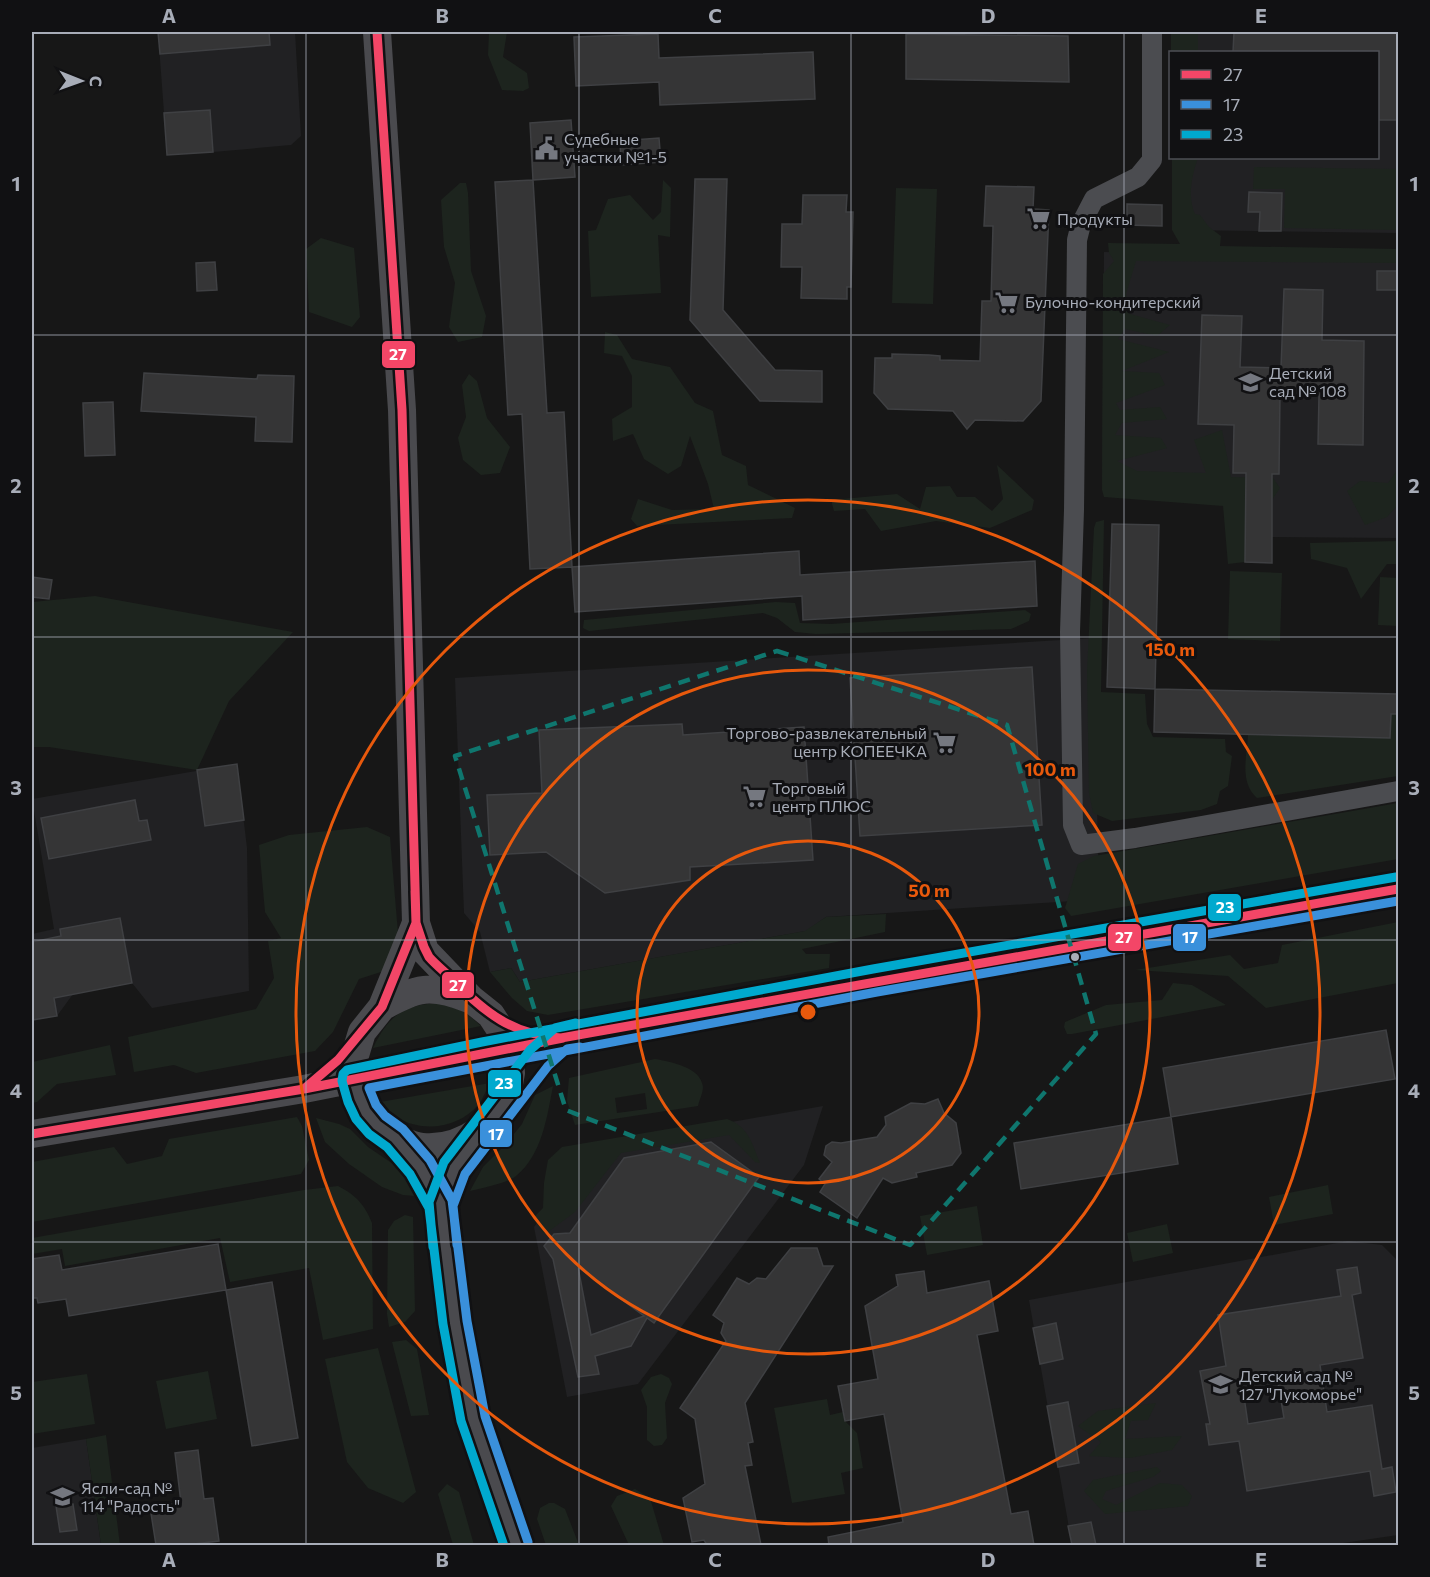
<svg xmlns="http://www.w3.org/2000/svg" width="1430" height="1577" font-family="Commissioner,sans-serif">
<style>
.built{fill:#212123}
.green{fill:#1d241e;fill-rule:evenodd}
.building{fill:#353536;stroke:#3f4043;stroke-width:1.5;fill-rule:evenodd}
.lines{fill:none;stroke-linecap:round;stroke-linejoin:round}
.street{stroke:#4b4c50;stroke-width:20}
.secondary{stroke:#4a4a4e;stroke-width:28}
.bus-1-casing{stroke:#111113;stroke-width:14}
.bus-2-casing{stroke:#111113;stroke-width:14}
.bus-3-casing{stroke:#111113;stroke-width:14}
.bus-1{stroke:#f34667;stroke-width:9}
.bus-2{stroke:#3a90db;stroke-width:9}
.bus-3{stroke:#00a9ce;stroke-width:9}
.marked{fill:none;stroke:#0f766e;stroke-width:4.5;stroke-dasharray:12 8;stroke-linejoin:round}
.grid{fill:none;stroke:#a8adb8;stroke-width:1.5;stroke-opacity:0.55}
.ring{fill:none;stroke:#e8590c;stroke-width:3}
.bus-dot{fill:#a8adb8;stroke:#111113;stroke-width:2}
.labels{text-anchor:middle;stroke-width:6;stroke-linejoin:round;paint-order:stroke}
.poi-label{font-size:16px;fill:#a8adb8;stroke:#111113;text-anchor:start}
.centre{fill:#e8590c;stroke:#111113;stroke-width:3}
.ring-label{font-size:18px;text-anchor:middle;font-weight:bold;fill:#e8590c;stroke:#111113;stroke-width:6;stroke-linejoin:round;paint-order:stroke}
.line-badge{stroke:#111113;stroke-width:2}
.badge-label{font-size:16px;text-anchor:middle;font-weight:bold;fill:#fff}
.neatline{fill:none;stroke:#a8adb8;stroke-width:2}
.grid-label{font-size:20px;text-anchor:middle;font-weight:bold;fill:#a8adb8}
</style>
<rect width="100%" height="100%" fill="#171717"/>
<path class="built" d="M 158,32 L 295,32 L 301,136 L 291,145 L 213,152 L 164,113 Z
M 1187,32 L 1398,32 L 1398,233 L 1184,230 L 1185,158 L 1378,158 L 1378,52 L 1187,52 Z
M 1104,252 L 1398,255 L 1398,538 L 1272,537 L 1272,492 L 1102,490 Z
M 1093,638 L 1099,890 L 1088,900 L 826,917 L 806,931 L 520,982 L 511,968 L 490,972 L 480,932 L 464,913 L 455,678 Z
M 237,764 L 247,848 L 249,991 L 152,1008 L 132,983 L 73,994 L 57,1016 L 32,1020 L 32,934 L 54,929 L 32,799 Z
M 823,1106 L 804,1165 L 638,1384 L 567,1397 L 534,1227 L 595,1146 Z
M 1348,1241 L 1382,1245 L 1398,1261 L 1398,1535 L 1323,1546 L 1072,1545 L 1029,1300 Z
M 86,1439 L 101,1545 L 32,1546 L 32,1448 Z"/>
<path class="green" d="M 489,32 L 507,32 L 503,57 L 527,73 L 529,88 L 523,91 L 502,90 L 488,55 Z
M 1171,32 L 1198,32 L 1198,52 L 1171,52 Z
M 1172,158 L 1198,158 C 1192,175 1187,197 1195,214 L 1200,215 L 1209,227 L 1221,236 L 1220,246 L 1398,249 L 1398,263 L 1136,261 L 1126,294 L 1130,314 L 1170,325 L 1157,336 L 1125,329 L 1118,339 L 1169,352 L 1122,371 L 1159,373 L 1165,385 L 1116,403 L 1120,410 L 1160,407 L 1167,419 L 1122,423 L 1115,435 L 1161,438 L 1167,448 L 1117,461 L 1137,471 L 1206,473 L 1194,440 L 1222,430 L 1231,477 L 1273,478 L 1280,488 L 1272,500 L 1245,500 L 1245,562 L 1228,564 L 1223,506 L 1104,497 L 1102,490 L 1103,274 L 1114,261 L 1109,253 L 1108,243 L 1180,244 L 1172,230 Z
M 1254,167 L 1398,169 L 1398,230 L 1284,228 L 1285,189 L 1253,189 Z
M 663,180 L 671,188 L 670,237 L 658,235 L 661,293 L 591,297 L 588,231 L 596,230 L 608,199 L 630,195 L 653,220 L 661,212 Z
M 460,183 L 466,183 L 468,193 L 471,271 L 486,316 L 482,337 L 458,342 L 449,327 L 455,283 L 444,247 L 441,200 Z
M 896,188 L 937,189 L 933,304 L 892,303 Z
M 321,238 L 354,248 L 360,317 L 352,327 L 309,312 L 306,249 Z
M 605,332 L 617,335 L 632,359 L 670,367 L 695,403 L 713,411 L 722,455 L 746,466 L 748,485 L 795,508 L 792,518 L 637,526 L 631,519 L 638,499 L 672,510 L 714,509 L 708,484 L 690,436 L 681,466 L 668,474 L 644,459 L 633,434 L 613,441 L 612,419 L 632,407 L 632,376 L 622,356 L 604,353 Z
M 469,374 L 477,381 L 487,418 L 510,447 L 500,473 L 481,475 L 463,460 L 458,438 L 466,417 L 462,385 Z
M 997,465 L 1034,500 L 1032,510 L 990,528 L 936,521 L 881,531 L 865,509 L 834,511 L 831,500 L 897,494 L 920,509 L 926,487 L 950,486 L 957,497 L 975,497 L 992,511 L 1003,499 Z
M 1398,469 L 1398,505 L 1387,517 L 1365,525 L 1347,491 L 1360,481 L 1388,483 Z
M 1104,520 L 1101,692 L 1145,694 L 1147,724 L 1153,737 L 1225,739 L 1226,752 L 1232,756 L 1228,786 L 1220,791 L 1217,804 L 1201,810 L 1112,821 L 1093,813 L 1089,793 L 1087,671 L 1094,528 L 1096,522 Z
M 1398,541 L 1398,564 L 1387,564 L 1361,599 L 1347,568 L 1311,559 L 1310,543 Z
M 1230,571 L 1282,573 L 1280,641 L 1228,639 Z
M 1380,577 L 1398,578 L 1398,626 L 1378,625 Z
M 95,596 L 293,632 L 229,701 L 197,770 L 49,747 L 32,747 L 32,602 Z
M 776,602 L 795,603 L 800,623 L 831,624 L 1025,610 L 1031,614 L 1029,621 L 1011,629 L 816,634 L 795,632 L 777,618 L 763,613 L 589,631 L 583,628 L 584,620 Z
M 1391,714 L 1398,714 L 1398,776 L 1257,798 C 1239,782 1247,756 1248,735 L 1390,738 Z
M 1398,803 L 1398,859 L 1071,916 L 1065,908 L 1078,864 L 1094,856 Z
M 367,827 L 390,837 L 399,945 L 384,971 L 359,979 L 333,1032 L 315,1051 L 196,1073 L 174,1065 L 134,1072 L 128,1037 L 256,1009 L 274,978 L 268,941 L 281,938 L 265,912 L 259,845 L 289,835 Z
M 886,914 L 885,932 L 802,949 L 806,954 L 830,954 L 829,968 L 548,1015 L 527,1011 L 512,998 L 490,972 L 511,968 L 520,982 L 805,931 L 826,917 Z
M 1398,922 L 1398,983 L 1266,1008 L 1228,976 L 1135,970 L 1230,955 L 1244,969 L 1278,963 L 1282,945 Z
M 1173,983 L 1192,985 L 1226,1005 L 1072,1034 L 1067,1034 L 1064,1027 L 1065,1022 L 1106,1005 L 1162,1000 Z
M 440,1003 L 465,1012 L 481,1026 L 373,1048 C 388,1016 404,1004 440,1003 Z
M 110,1045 L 116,1075 L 57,1084 L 37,1102 L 32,1103 L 32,1062 Z
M 655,1059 C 671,1062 701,1067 703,1087 C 703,1093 699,1101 698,1106 L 575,1125 L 567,1101 L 569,1078 ZM 645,1093 L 647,1109 L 617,1113 L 615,1098 Z
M 490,1083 C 486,1090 483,1098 479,1104 C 459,1128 424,1133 398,1118 C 391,1114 386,1107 380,1102 Z
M 553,1086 C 547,1117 542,1155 516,1176 C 507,1183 482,1188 470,1191 L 483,1167 L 505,1145 L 522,1124 L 535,1095 Z
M 297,1117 L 302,1126 L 309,1160 L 301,1174 L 32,1222 L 32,1162 L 114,1147 L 127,1164 L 162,1156 L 169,1139 Z
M 316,1118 L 339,1124 L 350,1129 L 368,1147 L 408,1174 L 415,1196 L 403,1195 L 382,1187 L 349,1164 L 325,1142 Z
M 727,1119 C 748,1126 752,1143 760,1163 L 755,1162 L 729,1135 L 621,1153 L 575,1212 L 548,1232 L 543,1233 L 533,1218 L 543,1208 L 544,1183 L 548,1160 L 562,1147 Z
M 1328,1185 L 1333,1214 L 1274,1225 L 1269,1197 Z
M 338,1186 C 356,1195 365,1205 372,1223 L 373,1329 L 323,1340 L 309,1268 L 230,1282 L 220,1238 L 65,1266 L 62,1249 L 32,1254 L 32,1238 L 304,1190 Z
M 977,1206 L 983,1245 L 927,1255 L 920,1216 Z
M 405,1215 L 413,1217 L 415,1311 L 405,1322 L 389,1327 L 387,1314 L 388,1230 L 394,1221 Z
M 1167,1224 L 1173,1253 L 1133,1262 L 1127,1233 Z
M 406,1340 L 417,1349 L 429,1415 L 411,1416 L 392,1342 Z
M 378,1348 L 416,1492 L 403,1503 L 368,1488 L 347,1462 L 325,1359 Z
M 208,1371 L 217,1419 L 166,1429 L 156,1381 Z
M 87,1374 L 95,1424 L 32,1434 L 32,1382 Z
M 661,1374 L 669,1378 L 672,1384 L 665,1403 L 667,1438 L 662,1445 L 654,1446 L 647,1440 L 647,1407 L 641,1390 L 651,1377 Z
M 827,1399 L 830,1415 L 843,1412 L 845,1421 L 857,1433 L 863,1468 L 841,1473 L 845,1494 L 792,1503 L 774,1408 Z
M 1156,1403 L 1148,1420 L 1131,1421 L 1125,1439 L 1182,1436 L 1172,1450 L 1130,1458 L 1089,1456 L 1101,1442 L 1078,1426 L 1098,1411 Z
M 106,1435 L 120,1545 L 101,1545 L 86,1439 Z
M 1157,1467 L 1161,1471 L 1153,1477 L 1106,1491 L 1102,1499 L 1116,1505 L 1160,1483 L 1182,1485 L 1192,1496 L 1188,1506 L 1105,1514 L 1084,1491 L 1093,1480 Z
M 447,1484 L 459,1492 L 474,1545 L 453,1545 L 438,1494 Z
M 635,1489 L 650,1498 L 664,1545 L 629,1545 L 611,1506 L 617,1496 Z
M 549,1503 L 554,1503 L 565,1509 L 579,1545 L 546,1545 L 537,1519 L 540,1508 Z"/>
<path class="building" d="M 158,32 L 269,32 L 270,45 L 160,54 Z
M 1234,32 L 1398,32 L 1398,120 L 1377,120 L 1377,52 L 1233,52 Z
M 658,34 L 659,58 L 813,52 L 815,99 L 660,105 L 659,82 L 576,86 L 574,37 Z
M 906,34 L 1068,36 L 1069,82 L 906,79 Z
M 210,110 L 213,152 L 167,155 L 164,113 Z
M 571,120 L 575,177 L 533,180 L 547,413 L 564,412 L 572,567 L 530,569 L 522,414 L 508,415 L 495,182 L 533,180 L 530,123 Z
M 659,138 L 661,162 L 621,165 L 620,141 Z
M 695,179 L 727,179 L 723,310 L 775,370 L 822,371 L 822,402 L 760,401 L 690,320 Z
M 986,186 L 1034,187 L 1033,209 L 1049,210 L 1041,401 L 1023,421 L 975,420 L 967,429 L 953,411 L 888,409 L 874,393 L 875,358 L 892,358 L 892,354 L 929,355 L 940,356 L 940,360 L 980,361 L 982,301 L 991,301 L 993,226 L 984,226 Z
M 1249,192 L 1282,193 L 1281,231 L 1259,231 L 1260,212 L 1248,212 Z
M 803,195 L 847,195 L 846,212 L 853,212 L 851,287 L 847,287 L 847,299 L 801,298 L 802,267 L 781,267 L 782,224 L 802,224 Z
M 1127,204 L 1162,205 L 1162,226 L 1127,225 Z
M 215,262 L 217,290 L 197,291 L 196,263 Z
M 1377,271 L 1398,271 L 1398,290 L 1377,290 Z
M 1284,289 L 1323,290 L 1322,340 L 1364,341 L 1363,445 L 1318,444 L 1319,395 L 1280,394 L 1279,474 L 1272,474 L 1272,563 L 1245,562 L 1246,473 L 1233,473 L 1234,425 L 1198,424 L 1202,315 L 1242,316 L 1240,367 L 1281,368 Z
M 144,373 L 257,379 L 258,375 L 294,376 L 292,442 L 255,441 L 256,417 L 141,411 Z
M 113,402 L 115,455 L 85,456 L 83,403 Z
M 1112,524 L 1159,525 L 1155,689 L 1107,687 Z
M 799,551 L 800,575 L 1035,561 L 1037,606 L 803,620 L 802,596 L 575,612 L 572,567 Z
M 32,577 L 52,580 L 49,599 L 32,597 Z
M 1032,667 L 1042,825 L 860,836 L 850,678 Z
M 1155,689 L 1398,694 L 1398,714 L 1391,714 L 1390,738 L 1154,732 Z
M 682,724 L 683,735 L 804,727 L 813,860 L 690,867 L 690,880 L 605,893 L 546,852 L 490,855 L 487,795 L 542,793 L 539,730 Z
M 237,764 L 244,820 L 205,826 L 197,770 Z
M 135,800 L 139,821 L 147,820 L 151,840 L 49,859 L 41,818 Z
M 120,918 L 132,983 L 54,998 L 57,1016 L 32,1020 L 32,942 L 61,936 L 60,929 Z
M 1386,1030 L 1395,1079 L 1171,1117 L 1163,1068 Z
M 938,1099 L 944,1113 L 956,1123 L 961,1153 L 952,1165 L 916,1173 L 917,1177 L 892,1183 L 883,1178 L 857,1218 L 820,1192 L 825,1184 L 819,1179 L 832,1162 L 824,1155 L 826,1146 L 832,1142 L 841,1143 L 877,1137 L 886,1125 L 885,1117 L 911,1103 L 925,1104 Z
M 1171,1117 L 1178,1164 L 1021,1189 L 1014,1143 Z
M 711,1142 L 759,1177 L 654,1323 L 647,1318 L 631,1346 L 595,1356 L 599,1374 L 578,1377 L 553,1259 L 544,1246 L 554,1234 L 570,1233 L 624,1158 ZM 578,1267 L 644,1316 L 591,1335 Z
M 218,1244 L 226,1290 L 69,1316 L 66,1299 L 38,1303 L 37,1298 L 32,1298 L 32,1259 L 59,1255 L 62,1270 Z
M 791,1248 L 817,1248 L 823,1266 L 833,1266 L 745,1403 L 753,1442 L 748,1443 L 752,1465 L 745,1466 L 761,1545 L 707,1545 L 704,1540 L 692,1542 L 683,1498 L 705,1484 L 695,1419 L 680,1408 L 726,1341 L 721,1333 L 724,1323 L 713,1315 L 737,1278 L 749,1284 L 757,1278 L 766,1279 Z
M 1357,1267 L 1361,1293 L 1352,1295 L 1363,1358 L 1320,1365 L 1327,1412 L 1372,1405 L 1382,1469 L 1392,1467 L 1396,1492 L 1374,1496 L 1370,1471 L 1247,1491 L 1239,1441 L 1209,1445 L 1206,1424 L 1210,1424 L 1200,1371 L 1226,1366 L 1218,1315 L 1341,1296 L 1337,1270 ZM 1276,1371 L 1284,1418 L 1248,1424 L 1241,1376 Z
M 924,1271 L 927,1293 L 989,1281 L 998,1331 L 977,1335 L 1011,1514 L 1028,1511 L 1034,1545 L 829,1545 L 828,1537 L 903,1522 L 884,1414 L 845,1421 L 838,1386 L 878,1379 L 865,1306 L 898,1286 L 896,1275 Z
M 272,1282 L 298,1438 L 252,1446 L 226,1290 Z
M 1056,1323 L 1063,1359 L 1040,1364 L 1033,1328 Z
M 1068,1402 L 1079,1463 L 1058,1467 L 1047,1406 Z
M 198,1450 L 204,1499 L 213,1498 L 219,1541 L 185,1545 L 156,1545 L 150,1507 L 181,1503 L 175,1453 Z
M 73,1504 L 77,1530 L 60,1532 L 56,1506 Z
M 1091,1522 L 1096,1545 L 1072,1545 L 1068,1526 Z"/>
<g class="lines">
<path class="street" d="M 1152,32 L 1152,160 L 1138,177 L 1094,199 L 1081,224 L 1077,240 L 1074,510 L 1070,632 L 1073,825 L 1081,845 L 1135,838 L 1398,791"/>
<path class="secondary" d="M 377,32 L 402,410 L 416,923 L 425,951 L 471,999 L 491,1015 L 504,1035 L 509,1049 L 511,1073 L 508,1089 L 500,1109 L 454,1168 L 441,1204
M 416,923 L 382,1007 L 362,1032 L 353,1062 L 354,1079 L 359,1098 L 366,1112 L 377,1125 L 395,1138 L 420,1167 L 441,1204 L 455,1323 L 473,1419 L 517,1546
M 382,1007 C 417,987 431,984 469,999
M 32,1134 L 304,1089 L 561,1038 L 783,998 L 1398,889
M 395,1138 C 403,1141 413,1146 422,1147 C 443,1149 463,1142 480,1130"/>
<defs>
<path id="bus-1" d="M 377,32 L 402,410 L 416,923 L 424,947 L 429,957 C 436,965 445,972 453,980 C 485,1013 513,1035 561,1038 L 1398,889
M 304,1089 L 338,1060 L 382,1007 L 416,923 L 415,891
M 32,1134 L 304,1089 L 563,1038"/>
<path id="bus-2" d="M 457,1245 L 453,1206 L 465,1174 L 548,1066 L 567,1049 L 580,1047
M 528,1542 L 485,1416 L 467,1321 L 452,1200 L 430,1160 L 403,1129 L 385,1116 L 376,1105 L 369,1088 L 877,992 L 1398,901"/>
<path id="bus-3" d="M 433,1247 L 429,1202 L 444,1162 L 530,1050 L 555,1028 L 576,1023
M 504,1546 L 461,1421 L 443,1324 L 429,1208 L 410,1174 L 387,1147 L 369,1134 L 356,1119 L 348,1102 L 342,1081 L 343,1074 L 347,1070 L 482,1042 L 873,969 L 1396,877"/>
</defs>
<use href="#bus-1" class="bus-1-casing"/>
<use href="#bus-2" class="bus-2-casing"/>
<use href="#bus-3" class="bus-3-casing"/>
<use href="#bus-1" class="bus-1"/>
<use href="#bus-2" class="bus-2"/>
<use href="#bus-3" class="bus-3"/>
</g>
<path class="marked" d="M 777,651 L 1007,725 L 1096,1034 L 910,1245 L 566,1110 L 455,756 Z"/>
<path class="grid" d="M 306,32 L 306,1546M 579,32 L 579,1546M 851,32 L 851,1546M 1124,32 L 1124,1546M 32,335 L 1398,335M 32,637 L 1398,637M 32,940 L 1398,940M 32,1242 L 1398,1242"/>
<g class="ring">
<circle cx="808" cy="1012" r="171"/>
<circle cx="808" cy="1012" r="342"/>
<circle cx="808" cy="1012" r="512"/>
</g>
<defs>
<symbol id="civic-bare" viewBox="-9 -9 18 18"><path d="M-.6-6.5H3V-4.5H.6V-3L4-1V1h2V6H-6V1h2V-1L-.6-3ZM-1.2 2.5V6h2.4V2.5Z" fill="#757880" stroke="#111113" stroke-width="2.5" paint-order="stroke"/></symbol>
<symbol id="supermarket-bare" viewBox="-9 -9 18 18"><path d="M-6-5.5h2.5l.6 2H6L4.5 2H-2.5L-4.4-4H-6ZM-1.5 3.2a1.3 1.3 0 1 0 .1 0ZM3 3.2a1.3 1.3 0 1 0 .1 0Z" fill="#757880" stroke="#111113" stroke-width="2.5" paint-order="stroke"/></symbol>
<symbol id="school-bare" viewBox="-9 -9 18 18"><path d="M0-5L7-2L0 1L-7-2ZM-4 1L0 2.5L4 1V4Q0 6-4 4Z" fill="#757880" stroke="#111113" stroke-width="2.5" paint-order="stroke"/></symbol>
</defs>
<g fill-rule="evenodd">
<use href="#civic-bare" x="530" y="132" width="33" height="33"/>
<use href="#supermarket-bare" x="1022" y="202" width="33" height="33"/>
<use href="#supermarket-bare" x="990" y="286" width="33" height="33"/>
<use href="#school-bare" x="1234" y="366" width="33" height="33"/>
<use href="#supermarket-bare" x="928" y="726" width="33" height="33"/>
<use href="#supermarket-bare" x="738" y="780" width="33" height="33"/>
<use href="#school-bare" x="1204" y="1368" width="33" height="33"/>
<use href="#school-bare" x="46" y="1480" width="33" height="33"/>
</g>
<circle class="bus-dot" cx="1075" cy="957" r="5"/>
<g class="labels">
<g class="poi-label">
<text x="564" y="145">Судебные<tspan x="564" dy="18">участки №1-5</tspan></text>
<text x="1057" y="225">Продукты</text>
<text x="1025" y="308">Булочно-кондитерский</text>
<text x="1269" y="379">Детский<tspan x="1269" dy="18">сад № 108</tspan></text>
<text x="927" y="739" text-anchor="end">Торгово-развлекательный<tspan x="927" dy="18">центр КОПЕЕЧКА</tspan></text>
<text x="772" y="794">Торговый<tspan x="772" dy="18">центр ПЛЮС</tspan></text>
<text x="1239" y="1382">Детский сад №<tspan x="1239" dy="18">127 "Лукоморье"</tspan></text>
<text x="81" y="1494">Ясли-сад №<tspan x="81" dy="18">114 "Радость"</tspan></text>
</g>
</g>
<circle cx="808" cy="1012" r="9" class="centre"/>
<g class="ring-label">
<text x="1170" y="656">150 m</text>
<text x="1050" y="776">100 m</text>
<text x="929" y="897">50 m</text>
</g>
<g class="line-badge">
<rect x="381" y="340" width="35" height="29" rx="6" fill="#f34667"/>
<rect x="1207" y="893" width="35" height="29" rx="6" fill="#00a9ce"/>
<rect x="1172" y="923" width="35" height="29" rx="6" fill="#3a90db"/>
<rect x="1107" y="923" width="35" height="29" rx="6" fill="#f34667"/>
<rect x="441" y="971" width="34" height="28" rx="6" fill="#f34667"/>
<rect x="487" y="1069" width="35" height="29" rx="6" fill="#00a9ce"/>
<rect x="479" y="1119" width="34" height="29" rx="6" fill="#3a90db"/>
</g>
<g class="badge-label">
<text x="398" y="360">27</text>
<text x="1225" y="913">23</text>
<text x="1190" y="943">17</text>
<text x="1124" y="943">27</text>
<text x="458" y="991">27</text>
<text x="504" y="1089">23</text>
<text x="496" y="1140">17</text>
</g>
<rect width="1430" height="1577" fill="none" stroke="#111113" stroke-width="66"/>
<rect x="1169" y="51" width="210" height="108" fill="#111113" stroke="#4d4f55" stroke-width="1.5"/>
<rect x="1181" y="70" width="30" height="9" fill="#f34667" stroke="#4d4f55" stroke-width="1.5"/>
<text x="1223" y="81" font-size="18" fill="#a8adb8">27</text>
<rect x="1181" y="100" width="30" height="9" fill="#3a90db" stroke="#4d4f55" stroke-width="1.5"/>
<text x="1223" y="111" font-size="18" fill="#a8adb8">17</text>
<rect x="1181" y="130" width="30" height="9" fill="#00a9ce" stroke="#4d4f55" stroke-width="1.5"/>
<text x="1223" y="141" font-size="18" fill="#a8adb8">23</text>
<g transform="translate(81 81) rotate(91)" stroke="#111113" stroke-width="4.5" paint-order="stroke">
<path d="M0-4.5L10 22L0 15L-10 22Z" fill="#a8adb8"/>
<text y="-9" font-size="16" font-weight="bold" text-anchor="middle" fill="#a8adb8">С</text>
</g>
<rect x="33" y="33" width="1364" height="1511" class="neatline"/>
<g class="grid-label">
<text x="169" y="23">A</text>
<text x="442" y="23">B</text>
<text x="715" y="23">C</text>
<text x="988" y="23">D</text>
<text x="1261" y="23">E</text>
<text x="16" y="191">1</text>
<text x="1414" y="191">1</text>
<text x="16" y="493">2</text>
<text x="1414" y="493">2</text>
<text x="16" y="795">3</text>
<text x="1414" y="795">3</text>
<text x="16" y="1098">4</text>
<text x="1414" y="1098">4</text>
<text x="16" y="1400">5</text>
<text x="1414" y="1400">5</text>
<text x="169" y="1567">A</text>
<text x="442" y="1567">B</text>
<text x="715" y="1567">C</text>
<text x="988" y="1567">D</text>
<text x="1261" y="1567">E</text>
</g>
</svg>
